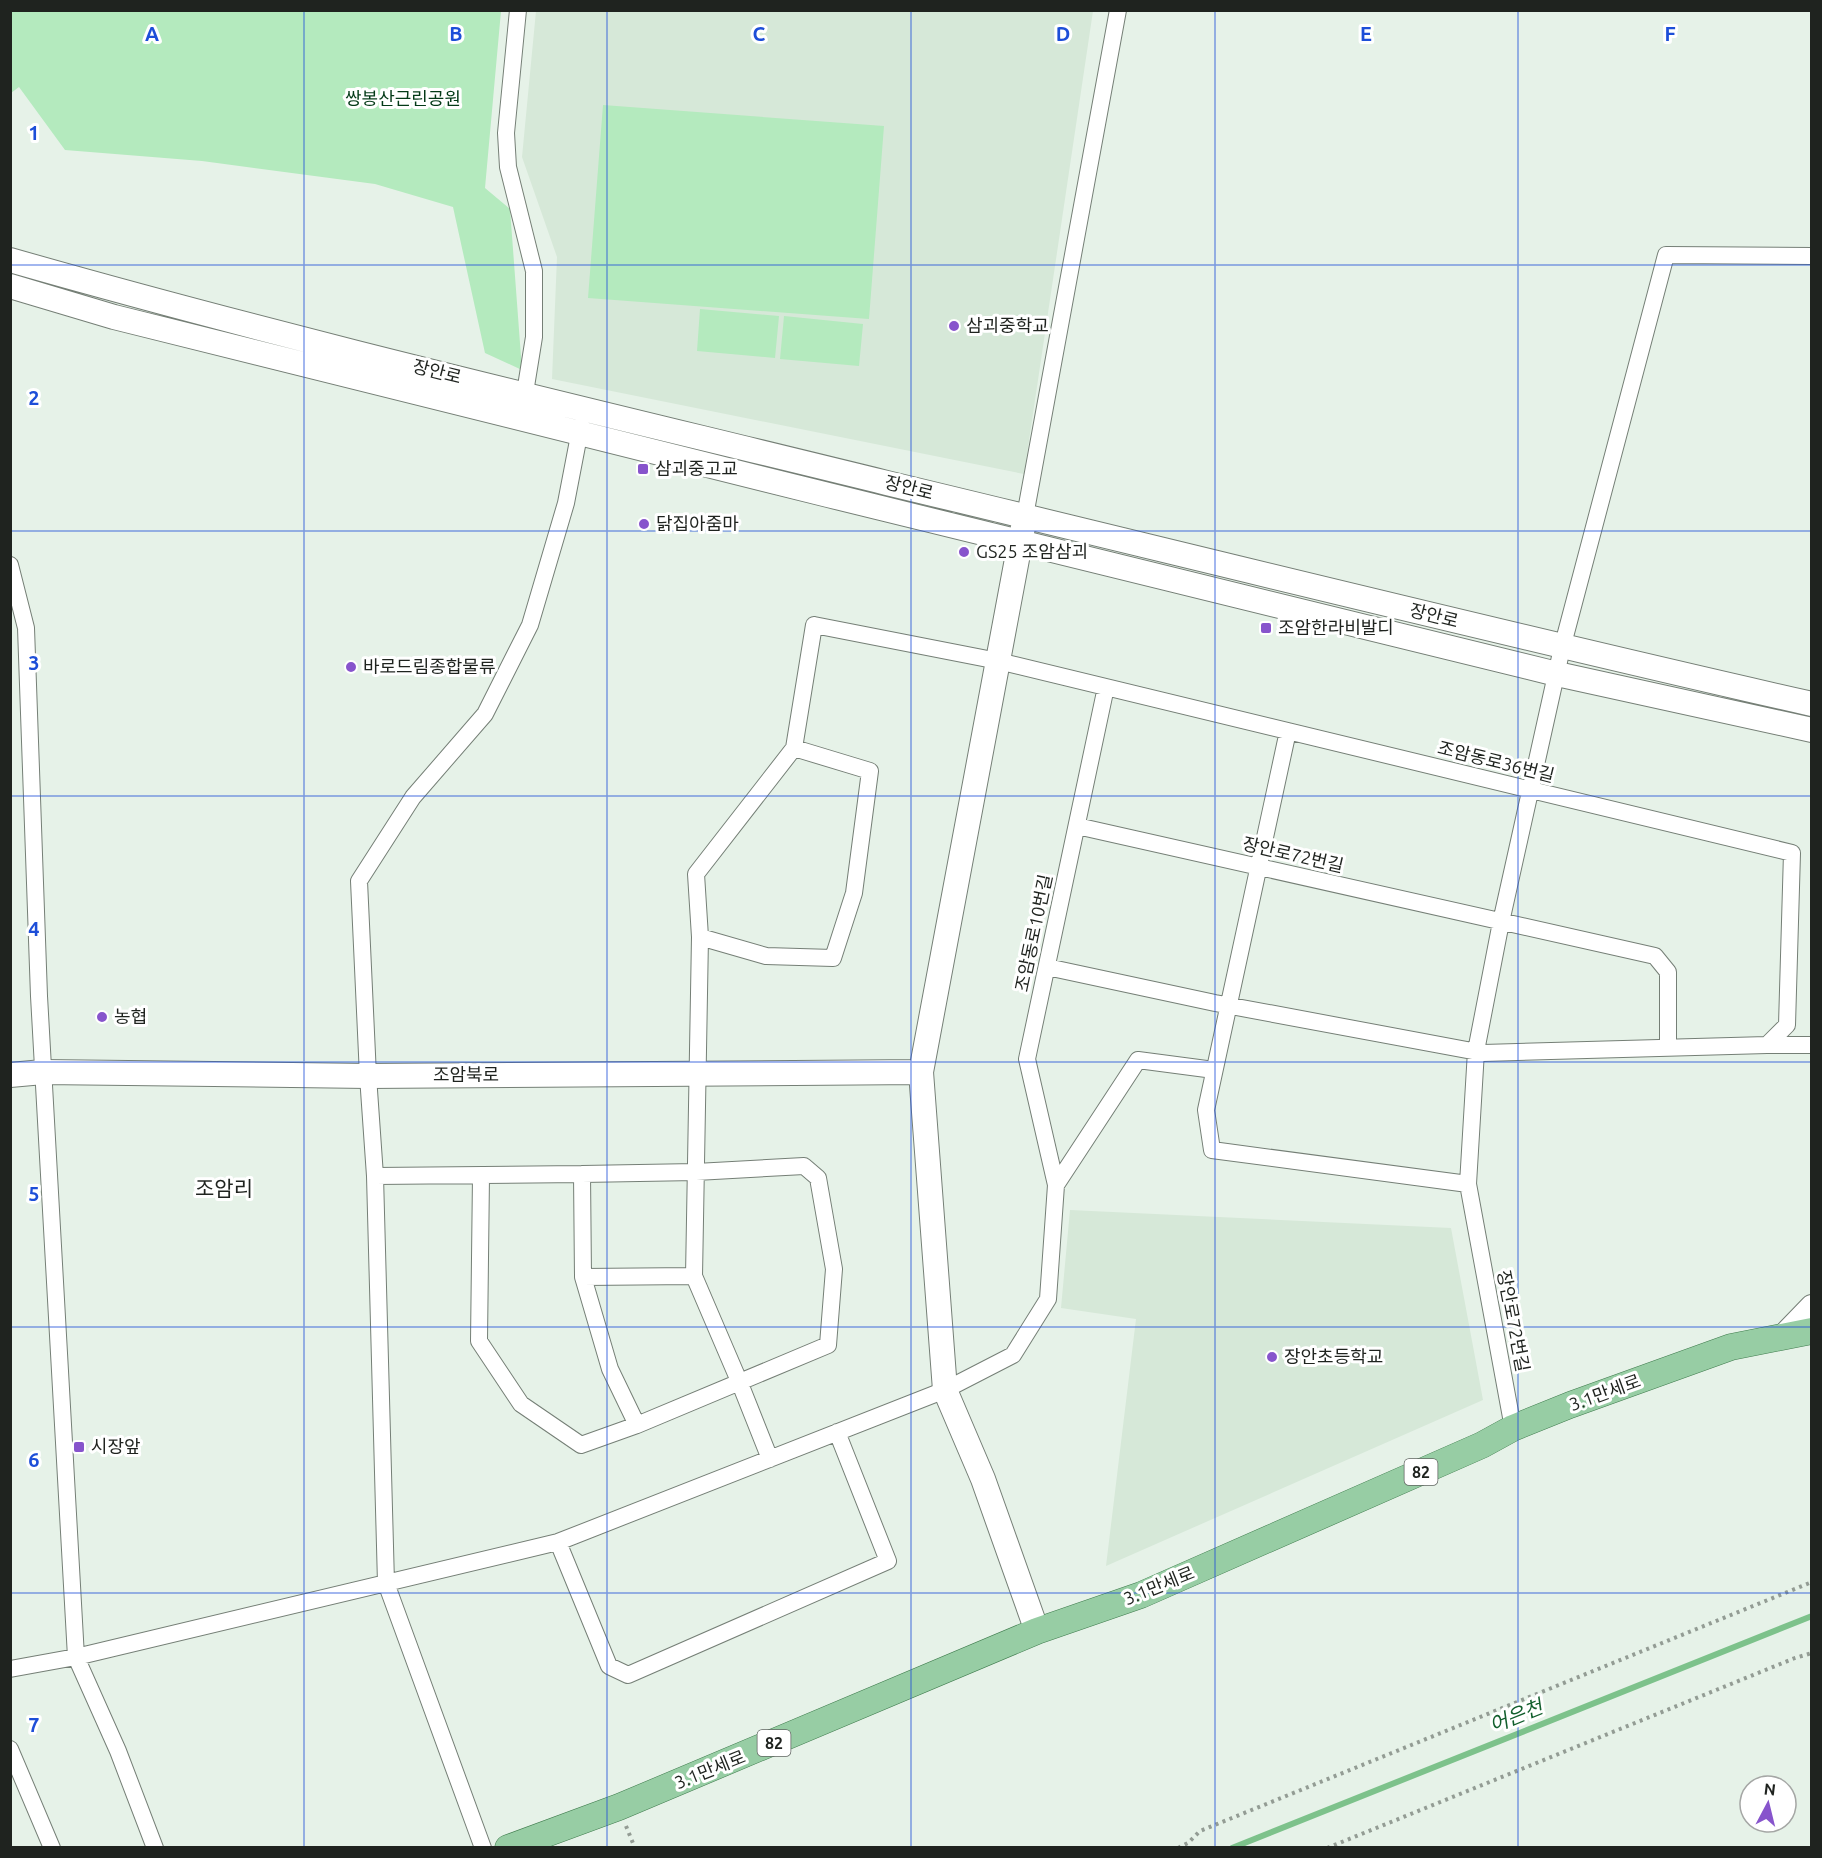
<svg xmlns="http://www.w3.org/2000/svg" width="1822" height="1858" font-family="Ubuntu,'Noto Sans KR',sans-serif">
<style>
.built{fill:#d6e8d8}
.green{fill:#b4eabe}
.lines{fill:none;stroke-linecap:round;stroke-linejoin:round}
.stream{stroke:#7dc28b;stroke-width:6}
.street-casing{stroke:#757f76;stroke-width:18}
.secondary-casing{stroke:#757f76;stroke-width:26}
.primary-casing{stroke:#407c4e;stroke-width:27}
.path{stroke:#939c94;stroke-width:4;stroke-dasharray:3 4.5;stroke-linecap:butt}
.street{stroke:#fff;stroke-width:16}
.secondary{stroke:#fff;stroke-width:24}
.primary{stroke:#97cda4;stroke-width:26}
.grid{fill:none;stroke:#1d4ed8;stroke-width:1.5;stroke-opacity:0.55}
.poi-dot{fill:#8754cc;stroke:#fff;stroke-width:2}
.labels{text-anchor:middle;stroke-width:6;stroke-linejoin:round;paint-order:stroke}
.shield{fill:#fff;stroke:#626562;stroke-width:1.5}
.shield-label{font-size:16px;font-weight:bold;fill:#1f231f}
.park-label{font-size:18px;fill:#033a17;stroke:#fff}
.poi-label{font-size:18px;fill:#1f231f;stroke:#fff;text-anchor:start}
.street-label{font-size:18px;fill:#1f231f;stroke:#fff}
.water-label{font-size:20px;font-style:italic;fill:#125f2d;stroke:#fff}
.quarter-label{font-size:21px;fill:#1f231f;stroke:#fff}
.grid-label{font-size:20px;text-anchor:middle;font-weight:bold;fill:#1d4ed8;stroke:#fff;stroke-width:6;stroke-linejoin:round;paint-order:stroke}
</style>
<rect width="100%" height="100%" fill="#e6f2e8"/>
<path class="built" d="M 536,11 L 1093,11 L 1024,474 L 552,379 L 557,257 L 522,157 Z
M 1070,1210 L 1451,1228 L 1483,1400 L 1106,1566 L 1136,1319 L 1061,1308 Z"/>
<path class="green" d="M 11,11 L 501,11 L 485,188 L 510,209 L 522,370 L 485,353 L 453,207 L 375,184 L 202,161 L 65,150 L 19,87 L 11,93 Z
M 603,105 L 884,126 L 869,319 L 588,298 Z
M 700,309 L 779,316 L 775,358 L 697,351 Z
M 784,316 L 863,324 L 859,366 L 780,359 Z"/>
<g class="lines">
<path class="stream" d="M 1232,1848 L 1812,1616"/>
<defs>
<path id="street" d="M 518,10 L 506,133 L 508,167 L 534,271 L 534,337 L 523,405
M 1025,516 L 1118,10
M 10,565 L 26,628 L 39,996 L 76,1657 L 118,1751 L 155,1848
M 1288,731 L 1206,1110 L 1212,1150 L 1468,1184 L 1476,1051 L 1501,922 L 1562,648 L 1666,255 L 1812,256
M 794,748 L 814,625 L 998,661 L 1792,853 L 1787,1025 L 1767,1045 L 1483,1053 L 1215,1003 L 1047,967
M 1077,826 L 1655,956 L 1668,972 L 1668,1048
M 700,937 L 766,956 L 833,958 L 854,893 L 870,771 L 794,748 L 696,874 L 700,937 L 694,1276 L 739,1381 L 770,1459
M 1767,1045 L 1812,1045
M 804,1166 L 818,1178 L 834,1269 L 828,1345 L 637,1425 L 610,1369 L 583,1277 L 582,1174 L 696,1172 Z
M 375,1176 L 582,1174
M 481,1176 L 479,1341 L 521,1404 L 581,1445 L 637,1425
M 1468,1184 L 1513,1428
M 1056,1185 L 1138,1060 L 1214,1070
M 583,1277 L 694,1276
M 558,1542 L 609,1666 L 628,1675 L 888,1561 L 837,1432
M 10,1669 L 76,1657 L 558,1542 L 945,1390 L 1013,1355 L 1048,1299 L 1056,1185 L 1027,1059 L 1106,687
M 10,1749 L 52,1848
M 483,1848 L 386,1583 L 375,1176 L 368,1076 L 359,881 L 413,797 L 485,714 L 530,625 L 566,503 L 581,425"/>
<path id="secondary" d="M 10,260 C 300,343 594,411 887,483 C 1195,557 1502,634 1812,704
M 10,286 L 114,317 L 828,495 L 1557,674 L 1812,730
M 1023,527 L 921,1072 L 945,1390 L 983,1479 L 1037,1631
M 10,1075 L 43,1072 L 368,1076 L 921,1072
M 1784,1336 L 1812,1307"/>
<path id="primary" d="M 508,1848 L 619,1807 L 1037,1631 L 1141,1595 L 1482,1445 L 1513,1428 L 1570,1405 L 1731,1347 L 1812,1331"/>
</defs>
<use href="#street" class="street-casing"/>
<use href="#secondary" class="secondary-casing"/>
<use href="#primary" class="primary-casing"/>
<path class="path" d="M 626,1826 L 635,1848
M 1178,1848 L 1188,1843 L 1200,1831 L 1812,1582
M 1327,1848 L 1795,1658 L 1812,1653"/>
<use href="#street" class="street"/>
<use href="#secondary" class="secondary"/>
<use href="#primary" class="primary"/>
</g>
<path class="grid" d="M 304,10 L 304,1848M 607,10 L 607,1848M 911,10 L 911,1848M 1215,10 L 1215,1848M 1518,10 L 1518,1848M 10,265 L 1812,265M 10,531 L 1812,531M 10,796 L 1812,796M 10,1062 L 1812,1062M 10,1327 L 1812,1327M 10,1593 L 1812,1593"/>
<g class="poi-dot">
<circle cx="954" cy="326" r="6"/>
<rect x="637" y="463" width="12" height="12" rx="3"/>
<circle cx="644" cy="524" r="6"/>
<circle cx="964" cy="552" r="6"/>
<rect x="1260" y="622" width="12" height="12" rx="3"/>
<circle cx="351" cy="667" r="6"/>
<circle cx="102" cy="1017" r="6"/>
<circle cx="1272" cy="1357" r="6"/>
<rect x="73" y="1441" width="12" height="12" rx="3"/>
</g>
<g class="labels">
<g class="shield">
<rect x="1404.5" y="1459" width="33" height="26" rx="4.5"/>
<rect x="757.5" y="1730" width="33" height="26" rx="4.5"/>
</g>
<g class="shield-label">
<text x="1421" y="1478">82</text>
<text x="774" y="1749">82</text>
</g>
<g class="park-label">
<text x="403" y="105">쌍봉산근린공원</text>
</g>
<g class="poi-label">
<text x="966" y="332">삼괴중학교</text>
<text x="655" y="475">삼괴중고교</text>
<text x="656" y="530">닭집아줌마</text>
<text x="976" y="558">GS25 조암삼괴</text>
<text x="1278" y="634">조암한라비발디</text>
<text x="363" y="673">바로드림종합물류</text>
<text x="114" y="1023">농협</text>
<text x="1284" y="1363">장안초등학교</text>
<text x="91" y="1453">시장앞</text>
</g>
<g class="street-label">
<text transform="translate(437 372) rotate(14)" y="6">장안로</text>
<text transform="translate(909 488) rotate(14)" y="6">장안로</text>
<text transform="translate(1434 616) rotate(14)" y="6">장안로</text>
<text transform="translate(1496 762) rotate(14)" y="6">조암동로36번길</text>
<text transform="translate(1293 855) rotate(13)" y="6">장안로72번길</text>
<text transform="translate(1034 933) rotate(-78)" y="6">조암동로10번길</text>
<text x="466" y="1081">조암북로</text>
<text transform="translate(1513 1321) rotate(79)" y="6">장안로72번길</text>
<text transform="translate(1605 1393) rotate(-20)" y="6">3.1만세로</text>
<text transform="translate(1159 1586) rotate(-22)" y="6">3.1만세로</text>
<text transform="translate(710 1770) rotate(-22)" y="6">3.1만세로</text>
</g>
<g class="water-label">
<text transform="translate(1516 1716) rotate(-22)" y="7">어은천</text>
</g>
<g class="quarter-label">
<text x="224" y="1196">조암리</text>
</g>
</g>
<g class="grid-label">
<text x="152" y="41">A</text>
<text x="456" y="41">B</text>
<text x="759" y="41">C</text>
<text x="1063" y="41">D</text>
<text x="1366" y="41">E</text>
<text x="1670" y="41">F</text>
<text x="34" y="140">1</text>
<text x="34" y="405">2</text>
<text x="34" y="670">3</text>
<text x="34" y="936">4</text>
<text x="34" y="1201">5</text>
<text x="34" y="1467">6</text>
<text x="34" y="1732">7</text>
</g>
<rect width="1822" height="1858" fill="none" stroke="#1f231f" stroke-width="24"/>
<g transform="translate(1768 1804) rotate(7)"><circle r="28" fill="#ffffff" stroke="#a5a7a5" stroke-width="1.5"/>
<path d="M0-4.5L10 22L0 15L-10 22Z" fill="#8754cc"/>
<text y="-9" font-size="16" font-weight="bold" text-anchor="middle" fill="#1f231f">N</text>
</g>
</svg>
